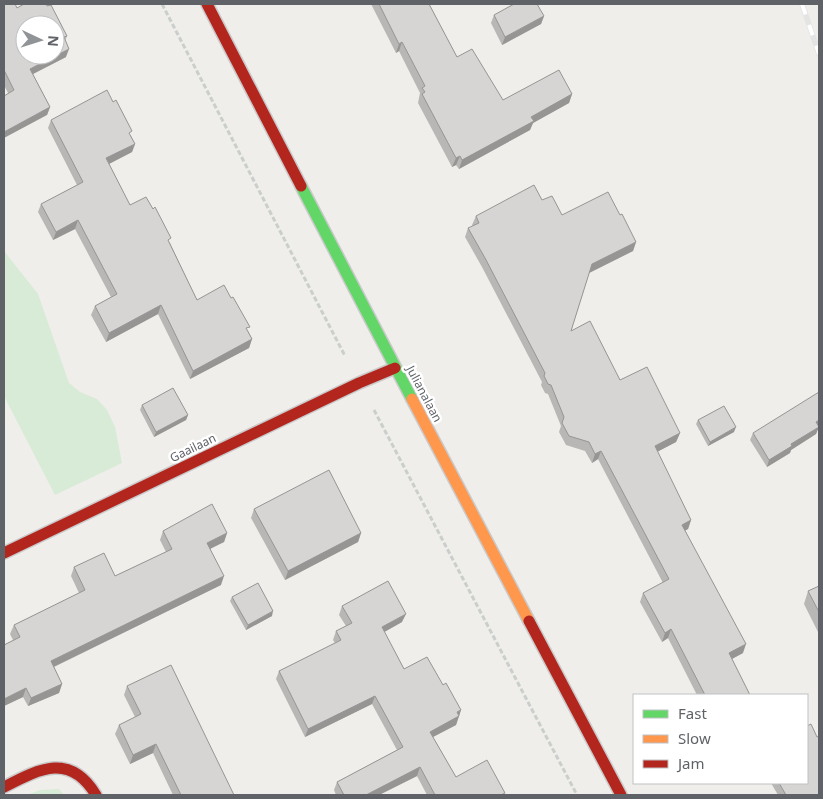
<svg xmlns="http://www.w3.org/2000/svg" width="823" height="799" font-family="'Noto Sans',sans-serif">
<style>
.green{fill:#d8ebd6}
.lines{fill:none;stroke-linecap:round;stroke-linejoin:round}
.fast-casing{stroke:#cacacb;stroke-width:14}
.slow-casing{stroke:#cacacb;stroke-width:14}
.jam-casing{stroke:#cacacb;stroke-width:14}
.path{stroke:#cacfcc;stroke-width:3;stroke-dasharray:5 2.5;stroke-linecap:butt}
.fast{stroke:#63d668;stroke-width:11}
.slow{stroke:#ff974d;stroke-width:11}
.jam{stroke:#b3261e;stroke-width:11}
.rail-casing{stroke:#e4e4e4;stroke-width:5.5}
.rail{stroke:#fff;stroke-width:4;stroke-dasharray:11;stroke-linecap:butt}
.wall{fill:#b8b7b5}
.shaded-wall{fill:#969594}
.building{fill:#d6d5d3;stroke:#969594;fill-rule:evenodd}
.labels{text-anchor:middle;stroke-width:5;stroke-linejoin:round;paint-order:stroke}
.street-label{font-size:12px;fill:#5f6368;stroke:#fff}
</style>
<rect width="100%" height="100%" fill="#efeeea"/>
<path class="green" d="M 4,251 L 38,294 L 69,383 L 80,392 L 97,399 L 107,410 L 115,427 L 122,463 L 55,495 L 4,396 Z
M 59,789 L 64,795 L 27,795 L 40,790 Z"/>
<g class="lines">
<defs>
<path id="fast" d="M 301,186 L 412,399"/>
<path id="slow" d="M 412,399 L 529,621"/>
<path id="jam" d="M 207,4 L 301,186
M 4,553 L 359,383 L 395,368
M 529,621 L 621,795
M 4,787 C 39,769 70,752 96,795"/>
</defs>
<use href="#fast" class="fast-casing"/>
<use href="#slow" class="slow-casing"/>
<use href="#jam" class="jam-casing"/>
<path class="path" d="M 162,4 L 345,356
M 374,410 L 577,795"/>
<use href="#fast" class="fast"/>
<use href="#slow" class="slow"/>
<use href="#jam" class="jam"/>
<defs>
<path id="rail" d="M 802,4 L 819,54"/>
</defs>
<use href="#rail" class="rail-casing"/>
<use href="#rail" class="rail"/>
</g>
<path class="wall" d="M 4,4 L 17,8 L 67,36 L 65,41 L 66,57 L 33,74 L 50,107 L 47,115 L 8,93 L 4,85 Z
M 371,4 L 429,4 L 457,57 L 503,100 L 572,94 L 569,103 L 533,123 L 530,130 L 459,169 L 456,165 L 452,167 L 418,103 L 420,93 L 399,51 L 396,53 Z
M 494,15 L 544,16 L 541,24 L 502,45 L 491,23 Z
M 51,120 L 131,136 L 135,144 L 132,152 L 109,164 L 130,205 L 170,243 L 197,300 L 248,331 L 252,339 L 249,348 L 190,379 L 158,314 L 106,342 L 91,315 L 95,306 L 111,297 L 75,229 L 53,240 L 38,212 L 41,204 L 77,185 L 48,128 Z
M 542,200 L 562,215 L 620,215 L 636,242 L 633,251 L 589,273 L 571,331 L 620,380 L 680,433 L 676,442 L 657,452 L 691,520 L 688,529 L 685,530 L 743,653 L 732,659 L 750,695 L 697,695 L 668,638 L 662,642 L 640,602 L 643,593 L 663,583 L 598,459 L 592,463 L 585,451 L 566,445 L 559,432 L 561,426 L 548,394 L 545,393 L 541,385 L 542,382 L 482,267 L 465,237 L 468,228 L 473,226 L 472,225 L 476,216 Z
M 142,405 L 188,415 L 186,420 L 154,437 L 140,410 Z
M 698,420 L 734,432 L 708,446 L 696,424 Z
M 819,426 L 816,434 L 791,450 L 790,453 L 767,467 L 750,440 L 753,433 Z
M 254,509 L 361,533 L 358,542 L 285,580 L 251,518 Z
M 163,531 L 227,533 L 224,542 L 210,548 L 221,585 L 54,667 L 62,684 L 59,693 L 28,706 L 23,697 L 4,706 L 4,645 L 13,640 L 10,634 L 14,625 L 79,593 L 71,576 L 74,567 L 115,576 L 166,552 L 160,540 Z
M 819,586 L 819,634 L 804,604 L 808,591 Z
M 232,597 L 272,616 L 246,630 L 230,601 Z
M 342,606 L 402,622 L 384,632 L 404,669 L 443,685 L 461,710 L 456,725 L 433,737 L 456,777 L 504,795 L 427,795 L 417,776 L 379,795 L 336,795 L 334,790 L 337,782 L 397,750 L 372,704 L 305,737 L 276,679 L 279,671 L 335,643 L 333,640 L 336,631 L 346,626 L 339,615 Z
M 127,686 L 234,795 L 173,795 L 153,753 L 130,764 L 115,734 L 119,725 L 135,717 L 124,695 Z
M 771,783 L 807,783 L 819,795 L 778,795 Z"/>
<path class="shaded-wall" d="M 544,16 L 541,24 L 502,45 L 505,37 Z
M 402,42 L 399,51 L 396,53 L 399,44 Z
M 69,49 L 66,57 L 27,77 L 30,69 Z
M 572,94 L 569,103 L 533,123 L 530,130 L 459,169 L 462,160 L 531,117 Z
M 50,107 L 47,115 L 4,138 L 4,132 Z
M 135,144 L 132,152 L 103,167 L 106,158 Z
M 460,156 L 456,165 L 452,167 L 456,158 Z
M 78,220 L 75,229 L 53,240 L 56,232 Z
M 636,242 L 633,251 L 589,273 L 592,264 Z
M 161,305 L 158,314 L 106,342 L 109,333 Z
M 252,339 L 249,348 L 190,379 L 193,371 Z
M 188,415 L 186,420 L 154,437 L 156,432 Z
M 819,420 L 819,426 L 813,430 L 816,422 Z
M 736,427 L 734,432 L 708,446 L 710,442 Z
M 819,427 L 816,434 L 791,450 L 790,453 L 767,467 L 769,460 L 791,444 Z
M 680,433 L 676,442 L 651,455 L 655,446 Z
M 601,451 L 598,459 L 592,463 L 595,454 Z
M 691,520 L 688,529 L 679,534 L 682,525 Z
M 227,533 L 224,542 L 204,552 L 207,543 Z
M 361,533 L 358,542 L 285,580 L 288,571 Z
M 224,576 L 221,585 L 47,670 L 51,661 Z
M 273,611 L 272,616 L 246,630 L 248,625 Z
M 406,614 L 402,622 L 379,635 L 382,627 Z
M 671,629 L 668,638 L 662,642 L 665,633 Z
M 746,644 L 743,653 L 726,662 L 729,653 Z
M 62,684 L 59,693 L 28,706 L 31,698 Z
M 26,688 L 23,697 L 4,706 L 4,699 Z
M 375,696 L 372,704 L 305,737 L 308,729 Z
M 461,710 L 456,725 L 427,740 L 430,732 Z
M 156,744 L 153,753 L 130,764 L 133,755 Z
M 420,767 L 417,776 L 379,795 L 366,795 Z"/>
<path class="building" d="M 4,4 L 15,4 L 17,8 L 24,4 L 46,4 L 47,6 L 51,5 L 67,36 L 64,37 L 69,49 L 30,69 L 50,107 L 4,132 L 4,96 L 14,90 L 4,70 ZM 25,25 L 55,25 L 55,55 L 25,55 Z
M 379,4 L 429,4 L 457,57 L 472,49 L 503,100 L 559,70 L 572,94 L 531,117 L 534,121 L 462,160 L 460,156 L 456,158 L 422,94 L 425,92 L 422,88 L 425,86 L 402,42 L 399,44 Z
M 514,4 L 537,4 L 544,16 L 505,37 L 494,15 Z
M 107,90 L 113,102 L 116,100 L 132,131 L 129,133 L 135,144 L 106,158 L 130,205 L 146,197 L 153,209 L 155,207 L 171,238 L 168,240 L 197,300 L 224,285 L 231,298 L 233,297 L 250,327 L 246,328 L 252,339 L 193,371 L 161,305 L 109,333 L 95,306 L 117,294 L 78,220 L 56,232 L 41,204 L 83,182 L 51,120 Z
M 534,185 L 542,200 L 552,196 L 562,215 L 608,192 L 620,215 L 622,214 L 636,242 L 592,264 L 571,331 L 590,321 L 620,380 L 647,367 L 680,433 L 655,446 L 691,520 L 682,525 L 746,644 L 729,653 L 750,695 L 705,695 L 671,629 L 665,633 L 643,593 L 669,579 L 601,451 L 595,454 L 589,442 L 569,436 L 562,423 L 564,417 L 551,385 L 548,384 L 544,376 L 545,373 L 485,258 L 468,228 L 479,223 L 476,216 Z
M 173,388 L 188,415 L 156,432 L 142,405 Z
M 819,392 L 819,420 L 816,422 L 819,427 L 791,444 L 792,446 L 769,460 L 753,433 Z
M 724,406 L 736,427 L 710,442 L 698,420 Z
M 329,470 L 361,533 L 288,571 L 254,509 Z
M 212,504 L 227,533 L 207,543 L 224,576 L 51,661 L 62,684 L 31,698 L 26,688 L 4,699 L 4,645 L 20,637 L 14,625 L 85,590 L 74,567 L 104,553 L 115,576 L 172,549 L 163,531 Z
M 388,581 L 406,614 L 382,627 L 404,669 L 427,657 L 443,685 L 446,683 L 461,710 L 457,712 L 459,716 L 430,732 L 456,777 L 487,760 L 505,793 L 501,795 L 435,795 L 420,767 L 366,795 L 344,795 L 337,782 L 403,747 L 375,696 L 308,729 L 279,671 L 341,640 L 336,631 L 352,623 L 342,606 Z
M 258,583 L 273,611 L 248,625 L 232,597 Z
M 819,586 L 819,612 L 808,591 Z
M 171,665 L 234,795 L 181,795 L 156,744 L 133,755 L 119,725 L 141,714 L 127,686 Z
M 811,724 L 817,737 L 819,736 L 819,795 L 786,795 L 779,783 L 807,783 L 807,726 Z"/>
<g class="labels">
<g class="street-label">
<text transform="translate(424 394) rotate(62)" y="4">Julianalaan</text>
<text transform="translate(193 448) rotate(-26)" y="4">Gaailaan</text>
</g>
</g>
<rect width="823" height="799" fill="none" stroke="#5f6368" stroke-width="10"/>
<rect x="633" y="694" width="175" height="90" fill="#ffffff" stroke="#bfc1c3"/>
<rect x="643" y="710" width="25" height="8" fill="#63d668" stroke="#bfc1c3"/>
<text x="678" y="719" font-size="15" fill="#5f6368">Fast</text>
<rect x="643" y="735" width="25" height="8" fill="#ff974d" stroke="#bfc1c3"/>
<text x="678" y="744" font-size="15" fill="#5f6368">Slow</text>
<rect x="643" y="760" width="25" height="8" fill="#b3261e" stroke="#bfc1c3"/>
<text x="678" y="769" font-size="15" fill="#5f6368">Jam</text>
<g transform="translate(40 40) rotate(94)"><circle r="24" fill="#ffffff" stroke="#bfc1c3"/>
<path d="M0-4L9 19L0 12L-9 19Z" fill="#919496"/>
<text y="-8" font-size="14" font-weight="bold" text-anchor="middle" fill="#5f6368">N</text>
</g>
</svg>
